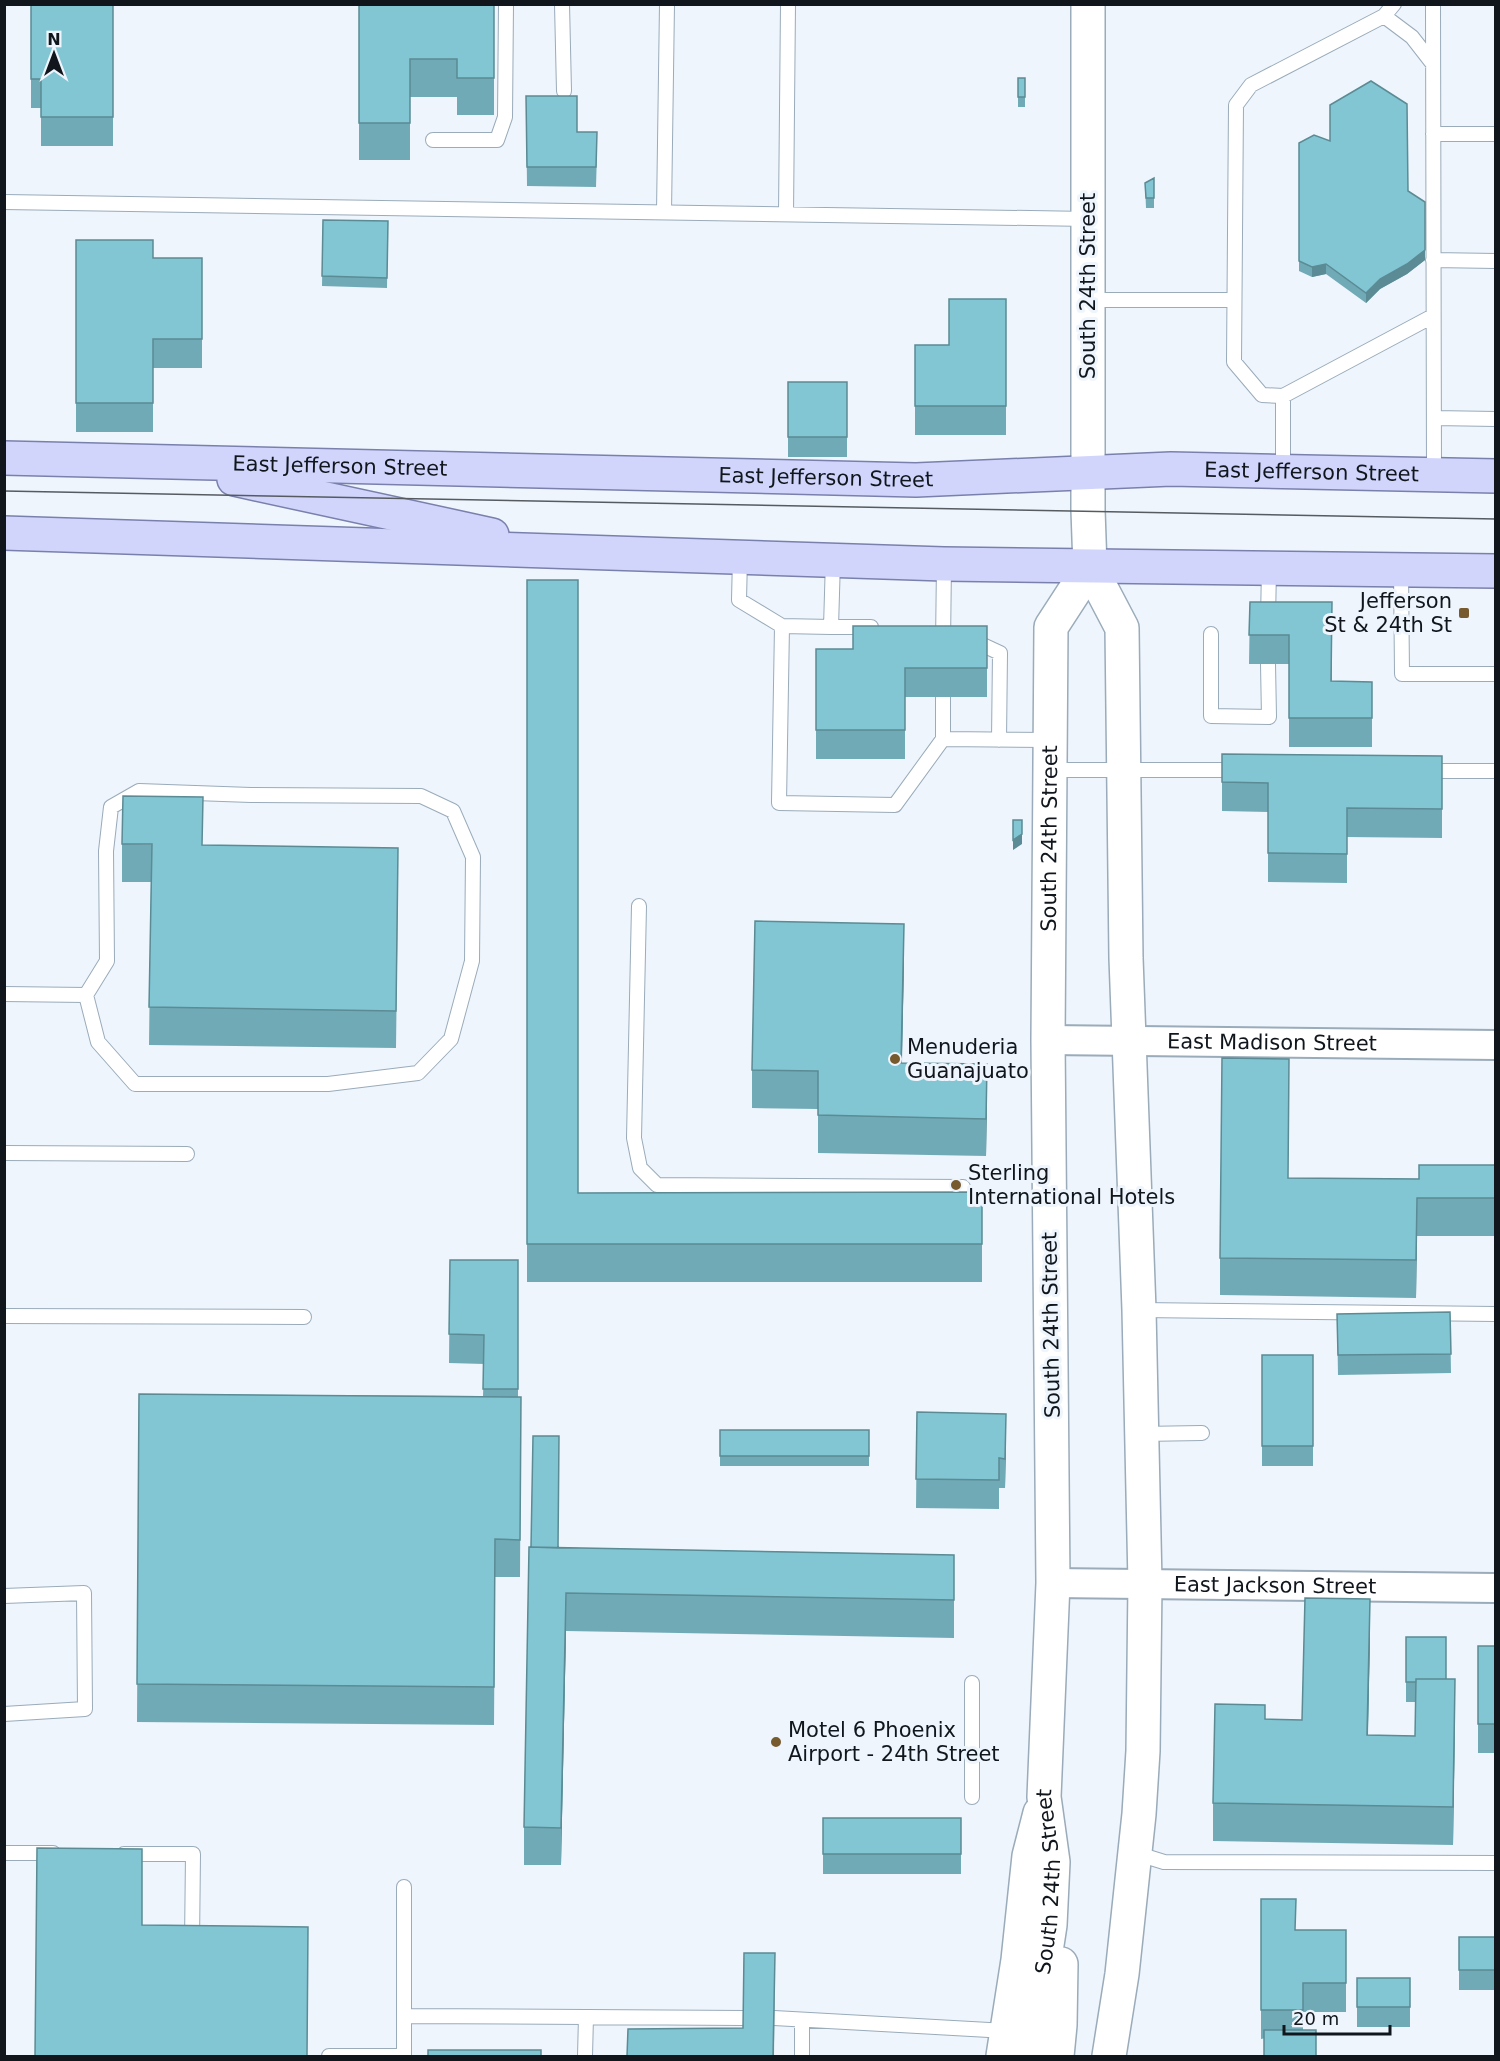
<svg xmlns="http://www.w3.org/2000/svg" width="1500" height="2061" font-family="'DejaVu Sans',sans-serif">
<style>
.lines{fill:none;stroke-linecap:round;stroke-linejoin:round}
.lane-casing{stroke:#9aabba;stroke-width:16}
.street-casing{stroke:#9aabba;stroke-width:32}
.secondary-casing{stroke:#9aabba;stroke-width:36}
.primary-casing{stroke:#7980ac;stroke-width:36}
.lane{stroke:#fff;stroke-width:14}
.street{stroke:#fff;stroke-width:28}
.secondary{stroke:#fff;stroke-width:33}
.primary{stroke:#d1d5fc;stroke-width:33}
.tram{stroke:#555b61;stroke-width:1.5}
.wall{fill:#70aab6}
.shaded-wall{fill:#5b8b94}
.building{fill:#82c6d4;stroke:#5b8b94;stroke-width:1.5}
.poi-dot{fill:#775a2d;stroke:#eef5fc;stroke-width:2}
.labels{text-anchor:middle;stroke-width:6;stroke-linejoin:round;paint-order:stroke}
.street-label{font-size:21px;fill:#10161c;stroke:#eef5fc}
.poi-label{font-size:21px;fill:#10161c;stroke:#eef5fc;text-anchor:start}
</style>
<rect width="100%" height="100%" fill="#eef5fc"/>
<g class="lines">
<defs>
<path id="lane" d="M 562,4 L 564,91
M 1394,4 L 1384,16 L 1251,85 L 1236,105 L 1234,362 L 1262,395 L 1283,396 L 1433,316
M 1433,4 L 1434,475
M 1384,16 L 1412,37 L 1433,64
M 1433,134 L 1496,134
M 433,140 L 497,140 L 505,117 L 506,4
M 4,202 L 1088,219
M 664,212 L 667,4
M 786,214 L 788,4
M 1433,260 L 1496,261
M 1088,300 L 1233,300
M 1283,396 L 1283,472
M 1434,418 L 1496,419
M 740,558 L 739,600 L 782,626 L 779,803 L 895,805 L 943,739 L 943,697
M 1401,570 L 1402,674 L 1496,674
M 1268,620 L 1269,568
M 782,626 L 831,627 L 833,560
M 831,627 L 871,627
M 1211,634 L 1211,716 L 1269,717 L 1268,664
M 972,640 L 1000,653 L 999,740
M 943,644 L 944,564
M 943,739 L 1050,740
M 1050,770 L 1238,770
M 1426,771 L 1496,771
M 139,791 L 251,795 L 421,796 L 453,811 L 473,857 L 472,961 L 451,1039 L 418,1073 L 328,1084 L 135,1084 L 98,1042 L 86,995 L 107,961 L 106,851 L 111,807 Z
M 639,906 L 634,1138 L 640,1168 L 657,1185 L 963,1187
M 4,994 L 86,995
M 4,1153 L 187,1154
M 1139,1310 L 1496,1314
M 4,1316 L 304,1317
M 1141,1434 L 1202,1433
M 4,1596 L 84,1593 L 85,1709 L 4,1714
M 972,1683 L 972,1797
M 4,1853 L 53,1853
M 1135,1853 L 1164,1862 L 1496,1863
M 124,1854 L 193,1854 L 192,1943
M 404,1887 L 404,2055
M 404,2016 L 744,2018
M 774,2018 L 1007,2031
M 802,2020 L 802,2056
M 329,2056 L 404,2056
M 585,2056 L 586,2017"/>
<g id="street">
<path id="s1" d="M 1048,1040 L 1496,1045"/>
<path id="s2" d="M 1053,1583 L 1496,1588"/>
</g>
<g id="secondary">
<path d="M 1088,4 L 1088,510 L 1090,567 L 1122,628 L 1126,958 L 1139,1310 L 1145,1583 L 1143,1751 L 1139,1814 L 1122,1974 L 1109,2056"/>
<path d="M 1003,2056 L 1018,1960 L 1029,1856 L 1040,1813"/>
<path id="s3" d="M 1030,2056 L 1050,1925 L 1053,1862 L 1044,1797 L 1053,1583 L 1048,1040 L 1051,627 L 1090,567"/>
<path d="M 1057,2056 L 1060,2025 L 1061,1964"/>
</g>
<g id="primary">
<path id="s4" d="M 4,458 L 916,480 L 1171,469 L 1496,476"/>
<path d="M 234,479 L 492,535"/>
<path d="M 4,533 L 944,564 L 1496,571"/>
</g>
</defs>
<use href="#lane" class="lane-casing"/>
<use href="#street" class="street-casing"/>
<use href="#secondary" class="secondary-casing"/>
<use href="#primary" class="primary-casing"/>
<use href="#lane" class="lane"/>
<use href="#street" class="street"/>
<use href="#secondary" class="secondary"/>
<use href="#primary" class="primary"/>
<path class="tram" d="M 4,491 L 1496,519"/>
</g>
<path class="wall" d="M 31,4 L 113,4 L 113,146 L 41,146 L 41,108 L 31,108 Z
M 359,4 L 494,4 L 494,115 L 457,115 L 457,97 L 410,97 L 410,160 L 359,160 Z
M 1018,78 L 1025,78 L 1025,107 L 1018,107 Z
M 526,96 L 577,132 L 597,152 L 596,187 L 527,186 Z
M 1299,143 L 1408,191 L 1425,260 L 1407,274 L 1380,289 L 1366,303 L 1326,274 L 1312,277 L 1299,271 Z
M 1145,183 L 1154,198 L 1154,208 L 1146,208 Z
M 323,220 L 388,221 L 387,288 L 322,286 Z
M 76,240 L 153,258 L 202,258 L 202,368 L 153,368 L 153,432 L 76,432 Z
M 1006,299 L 1006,435 L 915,435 L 915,345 L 949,345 Z
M 788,382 L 847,382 L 847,457 L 788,457 Z
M 527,580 L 578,1193 L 982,1192 L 982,1282 L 527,1282 Z
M 1250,602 L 1332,602 L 1332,681 L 1372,682 L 1372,747 L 1289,747 L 1289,664 L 1249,664 Z
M 987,626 L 987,697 L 905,697 L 905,759 L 816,759 L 816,649 L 853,649 Z
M 1222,754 L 1442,756 L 1442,838 L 1347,837 L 1347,883 L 1268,882 L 1268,812 L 1222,811 Z
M 122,844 L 203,845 L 398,886 L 396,1048 L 149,1045 L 151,882 L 122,882 Z
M 904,961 L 902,1063 L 987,1102 L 986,1156 L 818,1153 L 818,1109 L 752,1108 L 752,1070 Z
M 1496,1165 L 1496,1236 L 1417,1236 L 1416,1298 L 1220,1295 L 1220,1258 L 1289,1178 L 1419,1179 Z
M 450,1260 L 518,1260 L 518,1397 L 521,1397 L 520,1577 L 495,1577 L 494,1725 L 137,1722 L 139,1394 L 483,1396 L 484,1364 L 449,1363 Z
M 1450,1312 L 1451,1373 L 1338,1375 L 1337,1314 Z
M 1262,1355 L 1313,1355 L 1313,1466 L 1262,1466 Z
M 917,1412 L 1006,1443 L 1005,1488 L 999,1488 L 999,1509 L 916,1508 Z
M 720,1430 L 869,1430 L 869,1466 L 720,1466 Z
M 531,1547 L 954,1555 L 954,1638 L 566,1631 L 561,1865 L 524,1865 L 524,1827 Z
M 1370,1637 L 1368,1735 L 1415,1736 L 1415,1702 L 1406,1702 L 1406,1637 L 1446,1679 L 1455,1717 L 1453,1845 L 1213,1841 L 1213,1803 L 1302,1720 Z
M 1478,1646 L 1496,1646 L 1496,1753 L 1478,1753 Z
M 823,1818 L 961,1818 L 961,1874 L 823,1874 Z
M 1261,1899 L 1296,1930 L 1346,1930 L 1346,2012 L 1303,2012 L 1303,2030 L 1261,2039 Z
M 1459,1937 L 1496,1937 L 1496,1990 L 1459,1990 Z
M 1357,1978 L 1410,1978 L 1410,2027 L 1357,2027 Z"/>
<path class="shaded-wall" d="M 1425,202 L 1425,260 L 1407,274 L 1380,289 L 1366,303 L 1366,293 Z
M 1326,264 L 1326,274 L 1312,277 L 1312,267 Z
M 1022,834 L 1022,844 L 1013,850 L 1013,840 Z
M 904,924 L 904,961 L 901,1100 L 901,1063 Z
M 987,1064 L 987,1102 L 986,1156 L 986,1119 Z
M 1417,1198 L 1417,1236 L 1416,1298 L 1416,1260 Z
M 1006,1414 L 1006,1443 L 1005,1488 L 1005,1459 Z
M 566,1593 L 566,1631 L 561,1865 L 561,1828 Z
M 1370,1599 L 1370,1637 L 1367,1773 L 1367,1735 Z
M 1455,1679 L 1455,1717 L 1453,1845 L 1453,1807 Z
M 775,1953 L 774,2056 L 773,2056 Z"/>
<path class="building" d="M 31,4 L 113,4 L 113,117 L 41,117 L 41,79 L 31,79 Z
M 359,4 L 494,4 L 494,78 L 457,78 L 457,59 L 410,59 L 410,123 L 359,123 Z
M 1018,78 L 1025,78 L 1025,97 L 1018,97 Z
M 1371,81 L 1407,104 L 1408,191 L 1425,202 L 1425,250 L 1407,264 L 1380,279 L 1366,293 L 1326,264 L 1312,267 L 1299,261 L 1299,143 L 1314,135 L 1330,141 L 1330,105 Z
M 526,96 L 577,96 L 577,132 L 597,132 L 596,167 L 527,167 Z
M 1154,178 L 1154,198 L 1146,198 L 1145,183 Z
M 323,220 L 388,221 L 387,278 L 322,276 Z
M 76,240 L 153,240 L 153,258 L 202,258 L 202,339 L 153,339 L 153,403 L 76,403 Z
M 949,299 L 1006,299 L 1006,406 L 915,406 L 915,345 L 949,345 Z
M 788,382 L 847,382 L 847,437 L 788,437 Z
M 527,580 L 578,580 L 578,1193 L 982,1192 L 982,1244 L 527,1244 Z
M 1250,602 L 1332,602 L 1331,681 L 1372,682 L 1372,718 L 1289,718 L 1289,635 L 1249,635 Z
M 853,626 L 987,626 L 987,668 L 905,668 L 905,730 L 816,730 L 816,649 L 853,649 Z
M 1222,754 L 1442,756 L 1442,809 L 1347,808 L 1347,854 L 1268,853 L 1268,783 L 1222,782 Z
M 123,796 L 203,797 L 202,845 L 398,848 L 396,1011 L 149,1007 L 152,844 L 122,844 Z
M 1013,820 L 1022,820 L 1022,834 L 1013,840 Z
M 755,921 L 904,924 L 901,1063 L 987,1064 L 986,1119 L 818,1115 L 818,1071 L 752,1070 Z
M 1222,1058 L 1289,1059 L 1288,1178 L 1419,1179 L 1419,1165 L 1496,1165 L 1496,1198 L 1417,1198 L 1416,1260 L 1220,1258 Z
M 450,1260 L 518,1260 L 518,1389 L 483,1389 L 484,1335 L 449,1334 Z
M 1450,1312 L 1451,1354 L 1338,1355 L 1337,1314 Z
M 1262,1355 L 1313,1355 L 1313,1446 L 1262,1446 Z
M 139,1394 L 521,1397 L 520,1540 L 495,1539 L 494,1687 L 137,1684 Z
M 917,1412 L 1006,1414 L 1005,1459 L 999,1458 L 999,1480 L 916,1479 Z
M 720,1430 L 869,1430 L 869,1456 L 720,1456 Z
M 533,1436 L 559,1436 L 558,1548 L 531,1547 Z
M 529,1547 L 954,1555 L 954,1600 L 566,1593 L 561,1828 L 524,1827 Z
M 1305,1598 L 1370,1599 L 1367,1735 L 1415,1736 L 1416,1679 L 1455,1679 L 1453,1807 L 1213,1803 L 1215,1704 L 1265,1705 L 1265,1719 L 1302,1720 Z
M 1406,1637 L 1446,1637 L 1446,1679 L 1416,1679 L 1416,1682 L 1406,1682 Z
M 1478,1646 L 1496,1646 L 1496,1724 L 1478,1724 Z
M 823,1818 L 961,1818 L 961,1854 L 823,1854 Z
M 37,1848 L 142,1849 L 142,1925 L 308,1927 L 307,2056 L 35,2056 Z
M 1261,1899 L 1296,1899 L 1295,1930 L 1346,1930 L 1346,1983 L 1303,1983 L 1303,2010 L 1261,2010 Z
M 1459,1937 L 1496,1937 L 1496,1970 L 1459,1970 Z
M 744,1953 L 775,1953 L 773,2056 L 627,2056 L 628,2029 L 743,2028 Z
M 1357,1978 L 1410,1978 L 1410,2007 L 1357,2007 Z
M 1264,2030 L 1316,2030 L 1316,2056 L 1264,2056 Z
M 428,2050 L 541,2050 L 541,2056 L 428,2056 Z"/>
<g class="poi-dot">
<rect x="1458" y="607" width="12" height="12" rx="3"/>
<circle cx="895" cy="1059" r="6"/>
<circle cx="956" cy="1185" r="6"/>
<circle cx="776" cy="1742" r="6"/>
</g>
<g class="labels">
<g class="street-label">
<text transform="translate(1088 286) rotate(-90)" y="7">South 24th Street</text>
<text dy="7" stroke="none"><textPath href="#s4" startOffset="336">East Jefferson Street</textPath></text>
<text dy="7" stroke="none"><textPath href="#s4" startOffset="1308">East Jefferson Street</textPath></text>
<text dy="7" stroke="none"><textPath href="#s4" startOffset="822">East Jefferson Street</textPath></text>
<text dy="7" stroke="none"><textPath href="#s3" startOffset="1220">South 24th Street</textPath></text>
<text dy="7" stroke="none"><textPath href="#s1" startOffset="224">East Madison Street</textPath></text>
<text transform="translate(1051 1325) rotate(-91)" y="7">South 24th Street</text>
<text dy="7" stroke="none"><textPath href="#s2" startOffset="222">East Jackson Street</textPath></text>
<text dy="7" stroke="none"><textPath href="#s3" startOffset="176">South 24th Street</textPath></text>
</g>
<g class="poi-label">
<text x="1452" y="608" text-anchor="end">Jefferson<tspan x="1452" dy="24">St &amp; 24th St</tspan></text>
<text x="907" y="1054">Menuderia<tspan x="907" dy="24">Guanajuato</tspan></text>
<text x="968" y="1180">Sterling<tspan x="968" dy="24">International Hotels</tspan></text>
<text x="788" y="1737">Motel 6 Phoenix<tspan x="788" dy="24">Airport - 24th Street</tspan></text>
</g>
</g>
<rect width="1500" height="2061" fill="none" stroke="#10161c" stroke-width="12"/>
<g transform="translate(54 54)" stroke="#eef5fc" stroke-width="4.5" paint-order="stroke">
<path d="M0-4.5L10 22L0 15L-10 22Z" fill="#10161c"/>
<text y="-9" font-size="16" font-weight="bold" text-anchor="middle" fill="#10161c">N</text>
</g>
<path d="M1284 2025v9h106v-9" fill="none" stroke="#10161c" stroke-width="3"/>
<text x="1293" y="2025" font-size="18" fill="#10161c" stroke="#eef5fc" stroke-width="4.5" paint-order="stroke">20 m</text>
</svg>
